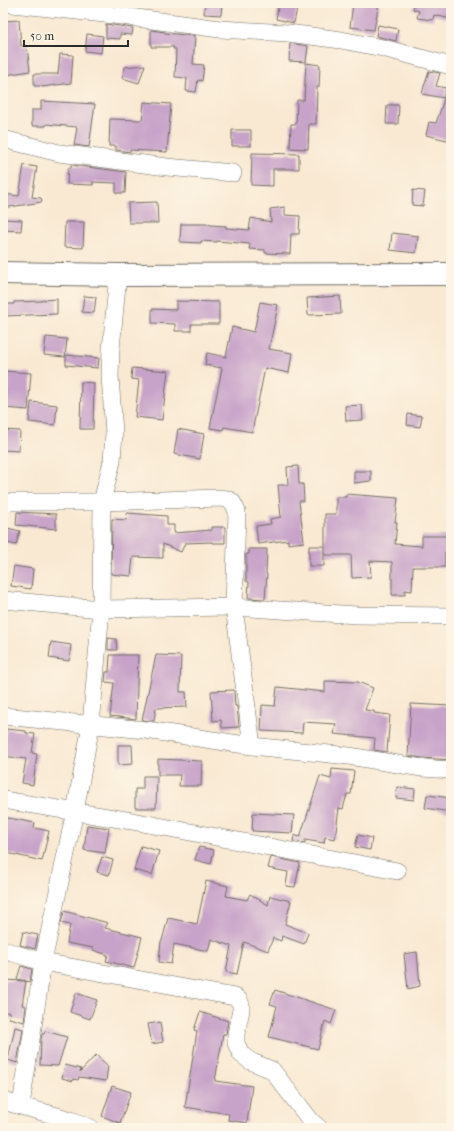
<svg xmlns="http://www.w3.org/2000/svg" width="454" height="1131" font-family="'IM FELL French Canon',serif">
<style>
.building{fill:#c7a3c9}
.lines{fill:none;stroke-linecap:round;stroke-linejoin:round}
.minor-casing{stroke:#736e66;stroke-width:18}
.highway-casing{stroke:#736e66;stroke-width:24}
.minor{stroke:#fff;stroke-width:17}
.highway{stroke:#fff;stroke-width:22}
</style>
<rect width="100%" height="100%" fill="#fcf5e5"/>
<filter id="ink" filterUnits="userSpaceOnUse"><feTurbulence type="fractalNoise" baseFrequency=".025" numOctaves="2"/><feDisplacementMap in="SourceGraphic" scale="8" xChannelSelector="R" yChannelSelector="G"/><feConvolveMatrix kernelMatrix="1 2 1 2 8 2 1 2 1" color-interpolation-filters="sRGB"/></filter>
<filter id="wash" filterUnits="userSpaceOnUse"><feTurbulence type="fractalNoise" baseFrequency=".012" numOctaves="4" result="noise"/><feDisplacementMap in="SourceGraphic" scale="16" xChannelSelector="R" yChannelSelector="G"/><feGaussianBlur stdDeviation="0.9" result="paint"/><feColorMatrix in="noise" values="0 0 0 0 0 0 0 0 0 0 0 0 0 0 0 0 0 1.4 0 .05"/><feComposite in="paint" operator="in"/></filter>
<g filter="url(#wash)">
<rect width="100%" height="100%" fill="#f9e9d3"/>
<g id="blocks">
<path class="building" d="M 205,3 L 222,3 L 221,15 L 204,14 Z
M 279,3 L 298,3 L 294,23 L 276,19 Z
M 353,3 L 379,3 L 374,30 L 350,27 Z
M 415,3 L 427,3 L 451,8 L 451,19 L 434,15 L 433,20 L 417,18 L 419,11 L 413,9 Z
M 19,20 L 21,46 L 27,46 L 30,71 L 6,75 L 3,55 L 3,21 Z
M 106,24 L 133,28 L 132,35 L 120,34 L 120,39 L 106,38 Z
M 378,25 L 398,29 L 396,41 L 376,36 Z
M 151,30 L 165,32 L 165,33 L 195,36 L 193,64 L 204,65 L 202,81 L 198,80 L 196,92 L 186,91 L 187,78 L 175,77 L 176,49 L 173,49 L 174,47 L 151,47 Z
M 87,34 L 103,36 L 101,53 L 85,51 Z
M 290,43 L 308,46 L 306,62 L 289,61 Z
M 60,54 L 73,55 L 71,83 L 42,87 L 42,86 L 34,86 L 34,74 L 58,74 Z
M 306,63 L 320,65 L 319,87 L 317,87 L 316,124 L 309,124 L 308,149 L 290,148 L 291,124 L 296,124 L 297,100 L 304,100 Z
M 145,65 L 139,83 L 122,78 L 125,67 Z
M 429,71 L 440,73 L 436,86 L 446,88 L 444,98 L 422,94 L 424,86 Z
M 449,85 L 451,86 L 451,141 L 426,135 L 429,122 L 436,123 Z
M 41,101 L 95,104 L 89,147 L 74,145 L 77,127 L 46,124 L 46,126 L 32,126 L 32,110 L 41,110 Z
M 144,102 L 171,104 L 167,152 L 130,150 L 130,152 L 116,150 L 116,146 L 109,146 L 110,119 L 142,120 Z
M 387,105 L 399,105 L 398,124 L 386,124 Z
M 232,130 L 251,130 L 251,146 L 232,146 Z
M 252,153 L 299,154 L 299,169 L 273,169 L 273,186 L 251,185 Z
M 24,165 L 37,167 L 32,197 L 41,198 L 42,202 L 3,208 L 4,194 L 19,196 Z
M 71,165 L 126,172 L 125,193 L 116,193 L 116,183 L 93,182 L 93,185 L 67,184 L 68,168 L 71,168 Z
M 413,190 L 425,191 L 423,206 L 412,205 Z
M 157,202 L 158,223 L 129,223 L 128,203 Z
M 285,207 L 285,215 L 300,216 L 299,234 L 291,234 L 290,254 L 265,253 L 265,250 L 249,249 L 250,244 L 217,241 L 217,242 L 201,241 L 201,243 L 180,242 L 181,224 L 210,224 L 210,225 L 226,226 L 226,228 L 249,230 L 251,218 L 271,222 L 270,209 Z
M 3,219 L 22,220 L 21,231 L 3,230 Z
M 65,222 L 84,222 L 83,248 L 64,247 Z
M 392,233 L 418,236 L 416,253 L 390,250 Z
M 84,296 L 96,297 L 94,313 L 82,312 Z
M 340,296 L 341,314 L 308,315 L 307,298 Z
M 57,299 L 57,314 L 3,316 L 3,304 L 14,304 L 14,302 L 42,301 L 42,300 Z
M 176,301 L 219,302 L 219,324 L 191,324 L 191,331 L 175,331 L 175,324 L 152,323 L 152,309 L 176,310 Z
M 260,302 L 278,305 L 269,349 L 292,353 L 289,373 L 265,368 L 252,432 L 224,427 L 223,430 L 210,428 L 222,368 L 205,365 L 207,353 L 226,357 L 232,327 L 254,332 Z
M 46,337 L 67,339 L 65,357 L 44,355 Z
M 66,355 L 99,358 L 98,368 L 66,365 Z
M 132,368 L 168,371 L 162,420 L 135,417 L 139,380 L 131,379 Z
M 3,371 L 31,373 L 28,410 L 5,408 L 6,389 L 3,389 Z
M 81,382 L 94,383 L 93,429 L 80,429 Z
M 31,402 L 57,405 L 55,425 L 29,422 Z
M 362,405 L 363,420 L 346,421 L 345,406 Z
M 408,414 L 422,416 L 420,427 L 407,425 Z
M 178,429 L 204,434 L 200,459 L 174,454 Z
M 3,430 L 20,431 L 19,451 L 3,450 Z
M 298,466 L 299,484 L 303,484 L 304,501 L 299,501 L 304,542 L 288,544 L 288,540 L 258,544 L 256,526 L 271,524 L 270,519 L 281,517 L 278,485 L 288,485 L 287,467 Z
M 354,471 L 371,471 L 371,481 L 354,483 Z
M 346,494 L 398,498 L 395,522 L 397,522 L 395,544 L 422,546 L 422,536 L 451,536 L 451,553 L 445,552 L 445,567 L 413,567 L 412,591 L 405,590 L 405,595 L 392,595 L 392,562 L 370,561 L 371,577 L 352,578 L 351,555 L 325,555 L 325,514 L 336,514 L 336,497 L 346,497 Z
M 17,512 L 56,514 L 56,529 L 16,525 Z
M 127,513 L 167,516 L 167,525 L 174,525 L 174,533 L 212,530 L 211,527 L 225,527 L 225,543 L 212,543 L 212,542 L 185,543 L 181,552 L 163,544 L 163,558 L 133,557 L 131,576 L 111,574 L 112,519 L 126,520 Z
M 3,527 L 20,531 L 16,545 L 3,542 Z
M 309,546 L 324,546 L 324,566 L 309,566 Z
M 249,549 L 267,549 L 266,574 L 267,574 L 265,599 L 248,598 L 249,582 L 246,581 L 246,554 L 249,554 Z
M 14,566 L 33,569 L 31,589 L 11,586 Z
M 108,638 L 116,639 L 117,650 L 108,650 Z
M 51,642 L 71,645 L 69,661 L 49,658 Z
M 110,655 L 138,655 L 136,719 L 110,716 L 114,683 L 105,682 L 106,672 L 109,672 Z
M 156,655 L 181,656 L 180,692 L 186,692 L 187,707 L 156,708 L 154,721 L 142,720 Z
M 325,681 L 358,682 L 373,688 L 365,710 L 374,711 L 374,713 L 390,715 L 387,752 L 374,750 L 375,738 L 334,734 L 336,724 L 303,722 L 302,733 L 261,731 L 262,705 L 275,706 L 277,687 L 325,692 Z
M 234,690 L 235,706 L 237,706 L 239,727 L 222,728 L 221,720 L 213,721 L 211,691 Z
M 411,704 L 451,706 L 451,760 L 423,758 L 408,756 Z
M 6,729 L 26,731 L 26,733 L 35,734 L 32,753 L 37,754 L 33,785 L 22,783 L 26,759 L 3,756 Z
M 118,745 L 132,745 L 133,764 L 118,765 Z
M 158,759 L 202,761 L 201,786 L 179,786 L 180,775 L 158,775 Z
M 332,769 L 354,771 L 351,794 L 347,794 L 343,809 L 339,808 L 335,839 L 325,837 L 324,843 L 305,840 L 305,843 L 293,841 L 294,835 L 300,837 L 320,776 L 331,779 Z
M 143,776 L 157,776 L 156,808 L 135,808 L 135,789 L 143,789 Z
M 397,787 L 415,789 L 414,800 L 396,798 Z
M 427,795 L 451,798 L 451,812 L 425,808 Z
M 253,813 L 294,815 L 292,833 L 252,831 Z
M 3,817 L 35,823 L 34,828 L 49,831 L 42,861 L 3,852 Z
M 87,825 L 109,828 L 105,853 L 84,850 Z
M 358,835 L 372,838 L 370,850 L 355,847 Z
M 141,846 L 159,851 L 152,875 L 134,870 Z
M 199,847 L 214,850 L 211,864 L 195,860 Z
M 102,857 L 113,860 L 109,875 L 97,872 Z
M 271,857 L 300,863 L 295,887 L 286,886 L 288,872 L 268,868 Z
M 206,881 L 228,886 L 226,896 L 247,900 L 250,894 L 268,905 L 270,896 L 291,901 L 285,924 L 308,933 L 304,944 L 282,936 L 281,941 L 273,938 L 268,951 L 244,942 L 237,974 L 226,972 L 231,946 L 211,939 L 208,951 L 174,944 L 171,964 L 159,962 L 161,941 L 162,941 L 168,918 L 197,924 Z
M 64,911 L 108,923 L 105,928 L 142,937 L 134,968 L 106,961 L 108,955 L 93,950 L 93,948 L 67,943 L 70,925 L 61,923 Z
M 23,932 L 38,935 L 35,949 L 20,945 Z
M 417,952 L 420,986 L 408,989 L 404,954 Z
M 21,966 L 32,969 L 30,982 L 17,979 Z
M 3,980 L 26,981 L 22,1005 L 26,1006 L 24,1022 L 9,1018 L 10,1012 L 3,1012 Z
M 275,990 L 336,1010 L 331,1024 L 325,1021 L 318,1049 L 269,1037 L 277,1006 L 270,1004 Z
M 76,993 L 97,1000 L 90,1019 L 70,1012 Z
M 200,1012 L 228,1021 L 226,1034 L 223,1034 L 215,1081 L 252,1086 L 247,1123 L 228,1120 L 229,1114 L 185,1107 L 197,1031 L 194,1030 Z
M 160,1022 L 163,1042 L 152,1044 L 148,1024 Z
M 15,1027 L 23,1029 L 17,1063 L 8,1060 Z
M 45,1031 L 67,1037 L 58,1066 L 40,1065 L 41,1039 L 42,1034 L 44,1034 Z
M 96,1055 L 108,1066 L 106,1081 L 79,1077 L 78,1080 L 74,1079 L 73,1081 L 62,1078 L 65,1065 L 81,1069 L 80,1072 Z
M 112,1086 L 131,1092 L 120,1123 L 102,1116 Z"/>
</g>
</g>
<g filter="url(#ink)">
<use href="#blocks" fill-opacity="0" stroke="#736e66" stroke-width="1"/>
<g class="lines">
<defs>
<path id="minor" d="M 3,3 L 114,15 L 220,29 L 288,33 L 341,40 L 383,48 L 451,66
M 3,139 L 59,153 L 167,167 L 233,173
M 3,502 L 102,502 L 220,498 C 232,499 233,501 237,512 L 234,607 L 252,746
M 3,600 L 101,609 L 234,607 L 357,615 L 451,616
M 3,716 L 146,730 L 252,746 L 349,756 L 422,768 L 451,770
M 3,800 L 132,821 L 397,871
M 3,950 L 43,962 L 235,997 L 239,1000 L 241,1005 L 241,1010 L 236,1034 L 236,1043 L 241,1054 L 250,1061 L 272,1070 L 311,1121 L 319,1128
M 3,1101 L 71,1120 L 91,1128
M 21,1105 L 43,962 L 75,811 L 91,725 L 101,609 L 102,502 L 112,461 L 114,433 L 110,376 L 111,349 L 118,275"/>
<path id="highway" d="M 3,273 L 118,275 L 451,274"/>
</defs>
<use href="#minor" class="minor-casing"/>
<use href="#highway" class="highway-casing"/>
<use href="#minor" class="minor"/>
<use href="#highway" class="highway"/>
</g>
</g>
<rect width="454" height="1131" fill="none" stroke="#fcf5e5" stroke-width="16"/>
<path d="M24 40v6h104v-6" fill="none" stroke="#2b2b2b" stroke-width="2"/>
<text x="30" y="40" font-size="12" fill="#2b2b2b" stroke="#fcf5e5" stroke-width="3" paint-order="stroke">50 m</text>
</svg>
